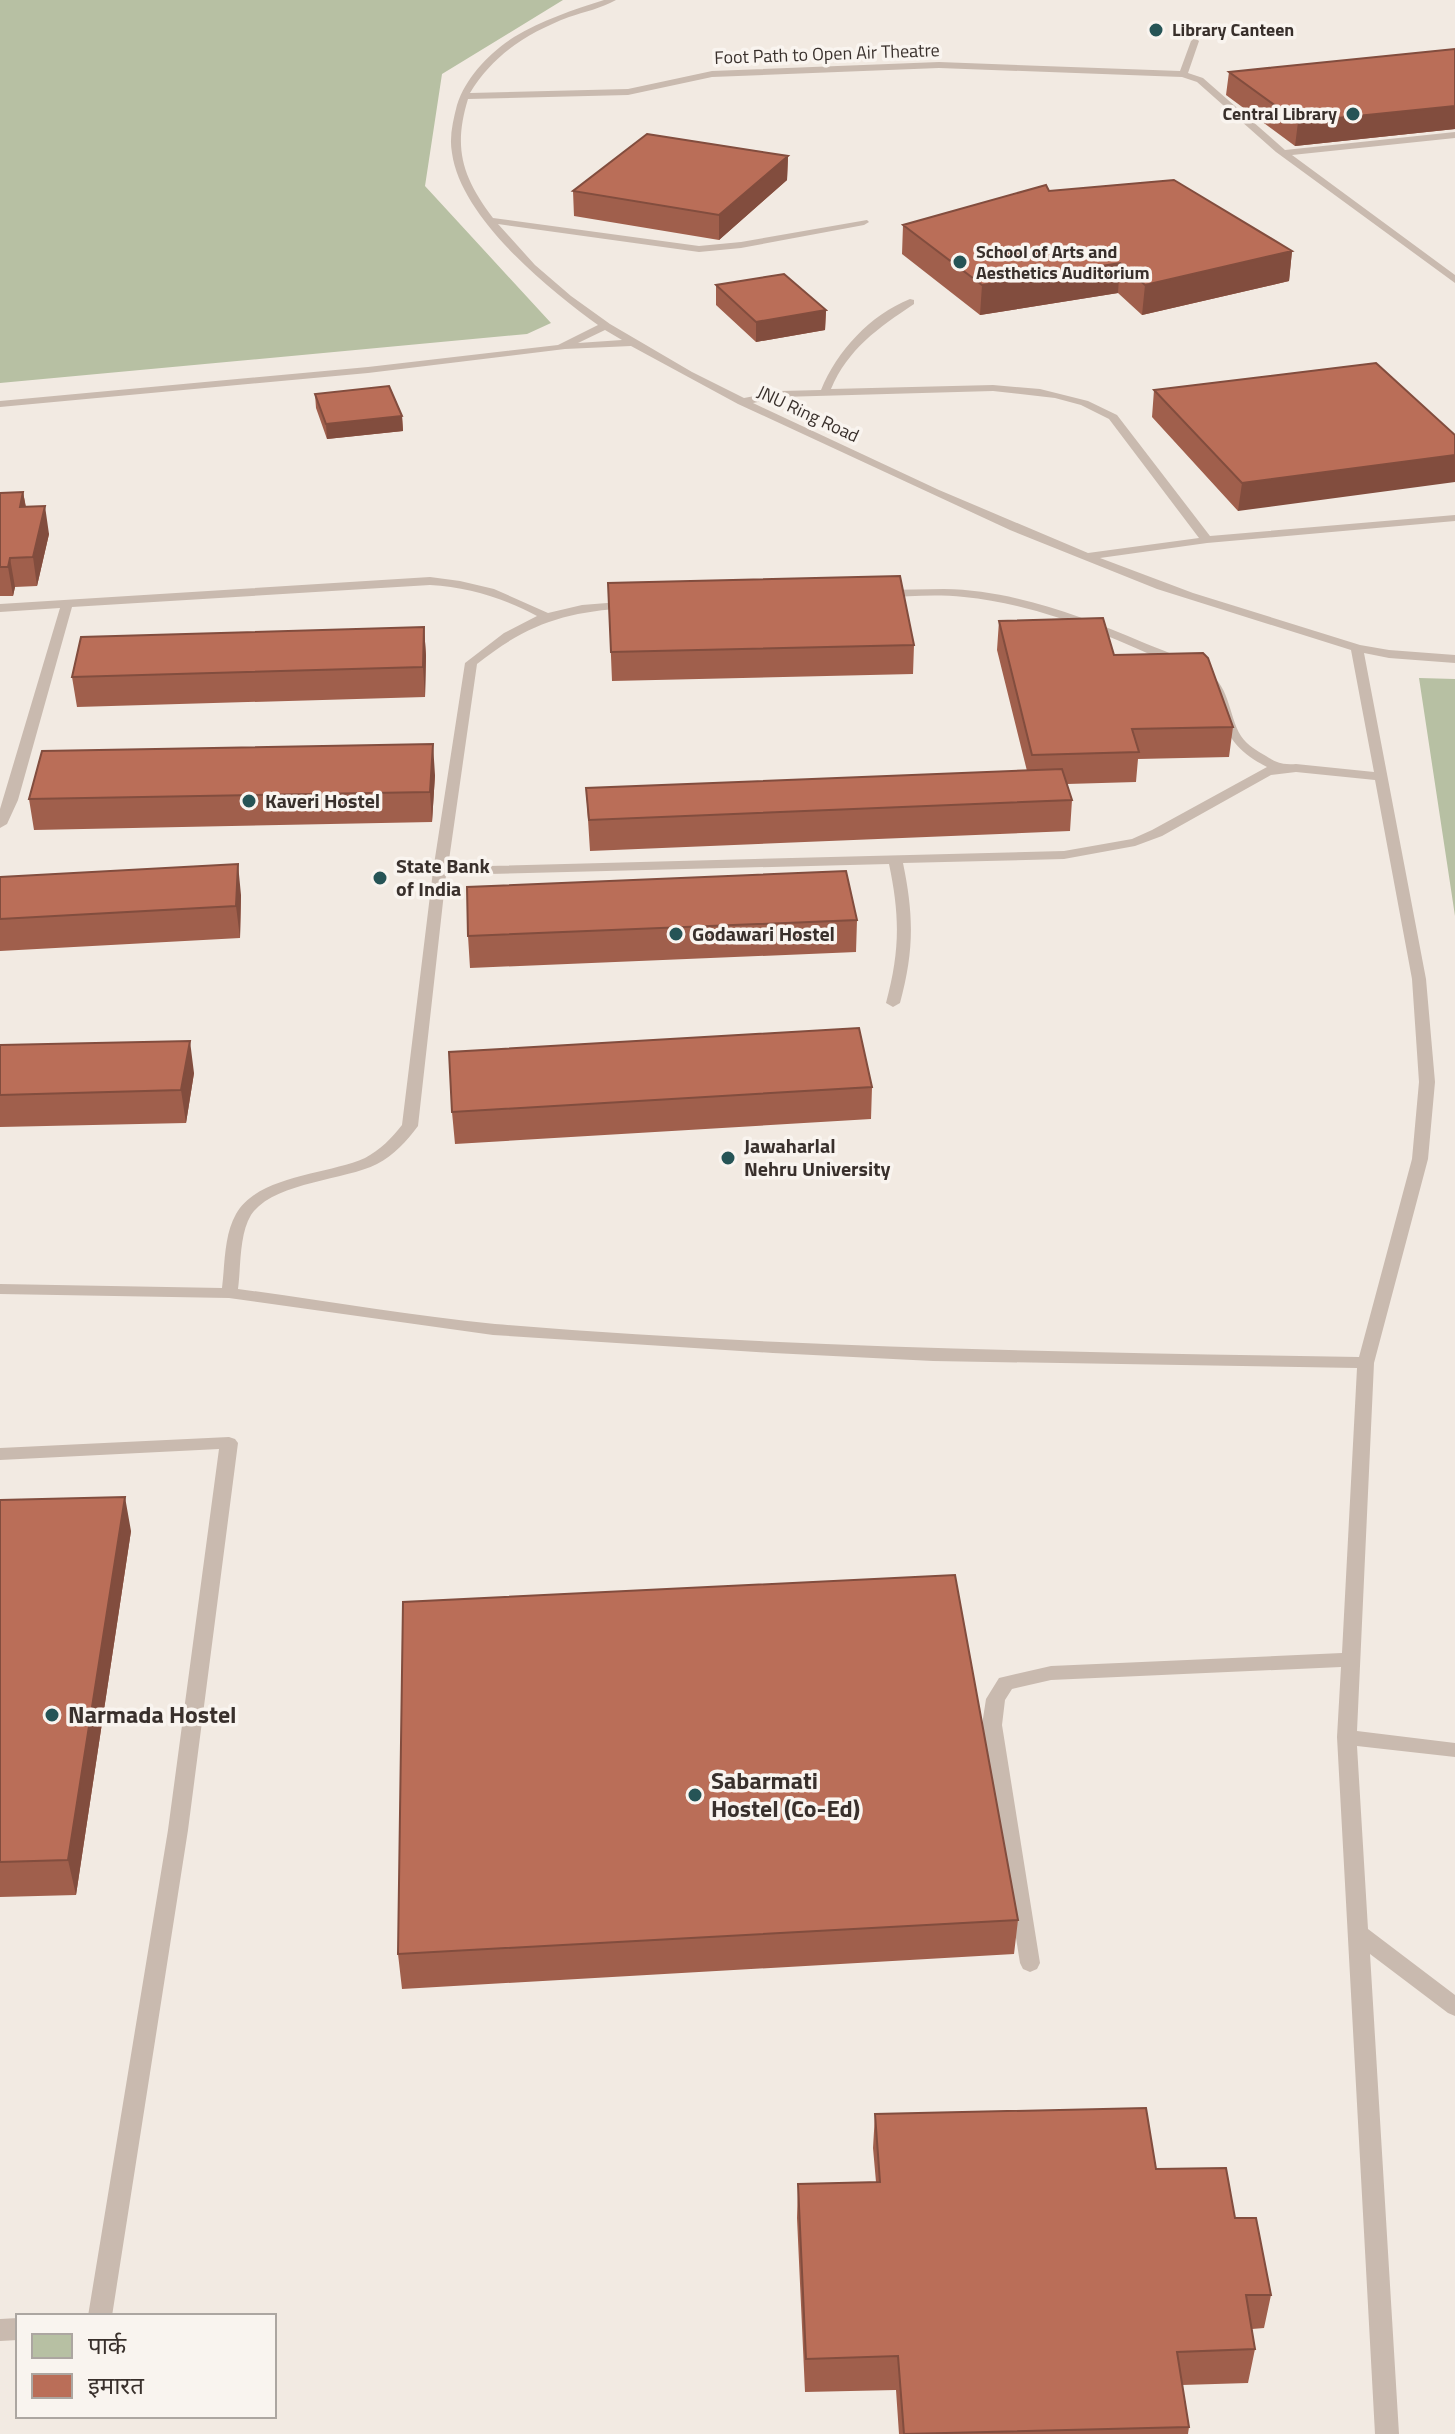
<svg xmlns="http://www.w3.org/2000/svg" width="1455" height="2434" font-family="'Titillium Web','Noto Sans Devanagari',sans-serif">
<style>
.green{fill:#b7c0a3}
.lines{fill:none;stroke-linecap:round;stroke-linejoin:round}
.service{fill:#c9baaf;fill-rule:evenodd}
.wall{fill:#a05f4c}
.shaded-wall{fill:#824d3e}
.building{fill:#ba6e58;stroke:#824d3e;stroke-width:2}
.poi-dot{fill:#265456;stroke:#f9f4ef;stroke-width:3}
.labels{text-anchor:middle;stroke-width:7;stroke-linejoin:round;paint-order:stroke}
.far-poi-label{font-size:18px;font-weight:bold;fill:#39302c;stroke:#f9f4ef;text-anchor:start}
.far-street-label{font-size:18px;fill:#39302c;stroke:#f9f4ef}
.poi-label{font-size:20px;font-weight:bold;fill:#39302c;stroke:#f9f4ef;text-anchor:start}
.near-poi-label{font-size:24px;font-weight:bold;fill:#39302c;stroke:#f9f4ef;text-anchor:start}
</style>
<rect width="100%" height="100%" fill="#f2eae2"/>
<path class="green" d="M 0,0 L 563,0 L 442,74 L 425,186 L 551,323 L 527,334 L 0,383 Z
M 1419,678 L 1455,679 L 1455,916 Z"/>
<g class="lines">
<path class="service" d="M 604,0 L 616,0 C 602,8 584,12 569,17 C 527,33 493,55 470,93 L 628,89 L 712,71 L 939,62 L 1180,71 L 1191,41 L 1195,38 L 1199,41 L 1188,73 L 1203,78 L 1285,150 L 1455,132 L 1455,138 L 1292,155 L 1455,275 L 1455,283 L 1276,152 L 1197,82 L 1182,77 L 939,68 L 712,77 L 628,95 L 468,99 C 453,148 462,177 493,218 L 699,246 L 741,242 L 867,220 L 869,222 L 864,225 L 741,248 L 699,252 L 498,224 L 535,265 L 571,296 L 610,324 L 692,372 L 744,398 L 781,391 L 821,390 C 837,351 870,315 910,299 L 914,300 L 914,304 C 878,328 848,349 831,389 L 993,385 L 1040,389 L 1088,401 L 1117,415 L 1210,536 L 1455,515 L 1455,521 L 1207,543 L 1100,558 L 1193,593 L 1360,645 L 1389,650 L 1455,655 L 1455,663 L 1389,658 L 1364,653 L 1426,979 L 1435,1082 L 1428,1159 L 1374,1363 L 1357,1731 L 1455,1743 L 1455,1757 L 1357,1746 L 1368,1929 L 1455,1995 L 1455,2016 L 1448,2013 L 1370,1954 L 1399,2434 L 1375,2434 L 1337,1737 L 1341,1667 L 1051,1680 L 1012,1689 L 1005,1700 L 1002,1725 L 1040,1963 L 1037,1969 L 1030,1972 L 1023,1969 L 1020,1963 L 982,1725 L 986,1699 L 999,1678 L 1051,1666 L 1342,1653 L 1357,1368 L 933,1361 L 773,1353 L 493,1335 L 229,1298 L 0,1294 L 0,1284 L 222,1288 C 225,1264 224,1235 236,1214 C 258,1175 327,1175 365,1158 C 380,1150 392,1138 402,1125 L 433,871 L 465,663 L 504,633 L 537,616 C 503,598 468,587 430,585 L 72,607 L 18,800 L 7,824 L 0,828 L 0,809 L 60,608 L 0,612 L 0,604 L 430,577 L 460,581 L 494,589 L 548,613 L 582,605 L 632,601 L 634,604 L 628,608 C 565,612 527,624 477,664 L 448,867 L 1064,851 L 1132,839 L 1152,830 L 1267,767 C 1213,739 1231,714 1198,675 L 1204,671 C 1230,682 1228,715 1241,736 C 1247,745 1257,751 1266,756 C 1277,763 1283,765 1296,764 L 1374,772 L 1351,650 L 1157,589 L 1010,530 L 738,404 L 631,346 L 565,349 L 368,373 L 0,407 L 0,401 L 368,367 L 558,345 L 598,325 C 548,289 461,218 452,153 C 449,137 453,121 457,105 C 466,77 489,53 514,37 C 542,20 573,10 604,0 ZM 605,330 L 622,340 L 578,343 ZM 993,391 L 1055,398 L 1081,405 L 1109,419 L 1199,538 L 1088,553 L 939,490 L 753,403 L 781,397 ZM 1296,772 L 1375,780 L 1412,979 L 1419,1082 L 1412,1159 L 1359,1357 C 1071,1352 783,1348 495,1324 C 410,1316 323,1300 238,1289 C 241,1267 239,1235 251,1215 C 273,1182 343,1181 377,1164 C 394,1155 407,1141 418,1126 L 446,875 L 889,864 C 900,916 900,951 886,1003 L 893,1007 L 900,1003 C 914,951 914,916 903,863 L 1064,859 L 1135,846 L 1162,836 L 1271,775 Z
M 944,589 C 1012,590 1079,615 1142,642 C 1156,648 1174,653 1186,663 L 1180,667 L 1176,666 C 1108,635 1038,604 964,597 C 937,594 910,596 883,598 L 877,594 L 883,590 Z
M 229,1437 L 235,1439 L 238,1443 L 188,1830 L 112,2316 L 88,2316 L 168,1830 L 219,1449 L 0,1460 L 0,1448 Z
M 18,2318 L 18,2340 L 0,2341 L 0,2319 Z"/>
</g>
<path class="wall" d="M 1455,49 L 1455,129 L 1295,146 L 1226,95 L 1229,72 Z
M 788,156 L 787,180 L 719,240 L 574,216 L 573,191 Z
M 1049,191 L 1292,251 L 1289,281 L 1142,315 L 1118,293 L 980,315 L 902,254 L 903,225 Z
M 716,285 L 826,310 L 825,330 L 756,342 L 716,305 Z
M 1376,363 L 1238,511 L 1152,417 L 1154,390 Z
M 315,394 L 402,416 L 403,431 L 327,439 L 316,408 Z
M 23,492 L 26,507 L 49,534 L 37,586 L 15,587 L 13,596 L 0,596 L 0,493 Z
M 608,583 L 914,645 L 913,674 L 612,681 Z
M 999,621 L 1114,655 L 1233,727 L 1229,757 L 1138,759 L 1136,782 L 1067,784 L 1072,800 L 1070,831 L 590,851 L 586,788 L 1027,771 L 997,650 Z
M 424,627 L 426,656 L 425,697 L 77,707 L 72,677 Z
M 435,775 L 432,822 L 34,830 L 29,799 Z
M 0,877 L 241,895 L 240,938 L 0,951 Z
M 857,920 L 856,952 L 470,968 L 468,936 Z
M 0,1045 L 194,1073 L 186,1123 L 0,1127 Z
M 872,1087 L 871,1119 L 455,1144 L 452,1112 Z
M 0,1500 L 131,1531 L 76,1895 L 0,1897 Z
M 1018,1920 L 1014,1954 L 402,1989 L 398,1954 Z
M 875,2114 L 1156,2169 L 1235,2218 L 1271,2295 L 1264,2328 L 1252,2329 L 1255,2349 L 1248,2383 L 1182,2385 L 1189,2427 L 1188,2434 L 899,2434 L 896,2390 L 805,2392 L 797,2218 L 798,2184 L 876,2182 L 873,2148 Z"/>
<path class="shaded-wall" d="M 1455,106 L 1455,129 L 1295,146 L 1298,122 Z
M 788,156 L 787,180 L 719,240 L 719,215 Z
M 1292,251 L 1289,281 L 1142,315 L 1145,285 Z
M 1120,263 L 1118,293 L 980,315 L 982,285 Z
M 826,310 L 825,330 L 756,342 L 756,322 Z
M 402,416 L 403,431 L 327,439 L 326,424 Z
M 1455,455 L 1455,482 L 1238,511 L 1242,483 Z
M 23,492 L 28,520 L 20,507 Z
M 45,506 L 49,534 L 37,586 L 33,557 Z
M 10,558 L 15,587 L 13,596 L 8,567 Z
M 424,627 L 426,656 L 425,697 L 423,667 Z
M 433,744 L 435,775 L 432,822 L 430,792 Z
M 238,864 L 241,895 L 240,938 L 236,906 Z
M 190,1041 L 194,1073 L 186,1123 L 181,1090 Z
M 125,1497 L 131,1531 L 76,1895 L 68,1860 Z"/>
<path class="building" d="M 1455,49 L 1455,106 L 1298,122 L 1229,72 Z
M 647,134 L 788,156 L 719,215 L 573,191 Z
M 1174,180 L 1292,251 L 1145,285 L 1120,263 L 982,285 L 903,225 L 1046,185 L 1049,191 Z
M 784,274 L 826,310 L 756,322 L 716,285 Z
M 1376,363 L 1455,435 L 1455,455 L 1242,483 L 1154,390 Z
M 389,386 L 402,416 L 326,424 L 315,394 Z
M 23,492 L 20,507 L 45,506 L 33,557 L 10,558 L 8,567 L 0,567 L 0,493 Z
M 900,576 L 914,645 L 611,652 L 608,583 Z
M 1103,618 L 1114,655 L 1203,653 L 1208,658 L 1233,727 L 1132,729 L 1139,752 L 1032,755 L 999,621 Z
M 424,627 L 423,667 L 72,677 L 81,637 Z
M 433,744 L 430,792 L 29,799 L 42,751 Z
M 1062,769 L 1072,800 L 589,820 L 586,788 Z
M 238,864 L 236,906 L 0,919 L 0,877 Z
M 846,871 L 857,920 L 468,936 L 467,887 Z
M 859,1028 L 872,1087 L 452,1112 L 449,1052 Z
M 190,1041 L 181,1090 L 0,1095 L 0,1045 Z
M 125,1497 L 68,1860 L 0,1862 L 0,1500 Z
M 955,1575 L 1018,1920 L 398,1954 L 403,1602 Z
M 1146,2108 L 1156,2169 L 1226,2168 L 1235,2218 L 1256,2218 L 1271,2295 L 1246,2295 L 1255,2349 L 1177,2352 L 1189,2427 L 904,2434 L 898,2356 L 806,2359 L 798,2184 L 880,2182 L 875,2114 Z"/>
<g class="poi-dot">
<circle cx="1156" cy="30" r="8"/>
<circle cx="1353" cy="114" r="8"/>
<circle cx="960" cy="262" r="8"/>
<circle cx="249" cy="801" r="8"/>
<circle cx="380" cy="878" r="8"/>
<circle cx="676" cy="934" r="8"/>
<circle cx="728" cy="1158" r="8"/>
<circle cx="52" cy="1715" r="8"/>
<circle cx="695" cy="1795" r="8"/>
</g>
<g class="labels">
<g class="far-poi-label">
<text x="1172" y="36">Library Canteen</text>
<text x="1337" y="120" text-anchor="end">Central Library</text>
<text x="976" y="258">School of Arts and<tspan x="976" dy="21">Aesthetics Auditorium</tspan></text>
</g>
<g class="far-street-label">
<text transform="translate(827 54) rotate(-2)" y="6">Foot Path to Open Air Theatre</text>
<text transform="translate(808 414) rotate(25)" y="6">JNU Ring Road</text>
</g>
<g class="poi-label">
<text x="265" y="808">Kaveri Hostel</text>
<text x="396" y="873">State Bank<tspan x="396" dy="23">of India</tspan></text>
<text x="692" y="941">Godawari Hostel</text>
<text x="744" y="1153">Jawaharlal<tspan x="744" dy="23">Nehru University</tspan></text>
</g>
<g class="near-poi-label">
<text x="68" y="1723">Narmada Hostel</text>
<text x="711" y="1789">Sabarmati<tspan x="711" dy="28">Hostel (Co-Ed)</tspan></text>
</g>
</g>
<rect x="16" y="2314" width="260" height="104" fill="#f9f4ef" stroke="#aca6a1" stroke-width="2"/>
<rect x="32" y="2334" width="40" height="24" fill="#b7c0a3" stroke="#aca6a1" stroke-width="2"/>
<text x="88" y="2354" font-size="24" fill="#39302c">पार्क</text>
<rect x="32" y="2374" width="40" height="24" fill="#ba6e58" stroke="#aca6a1" stroke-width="2"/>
<text x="88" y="2394" font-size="24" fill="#39302c">इमारत</text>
</svg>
